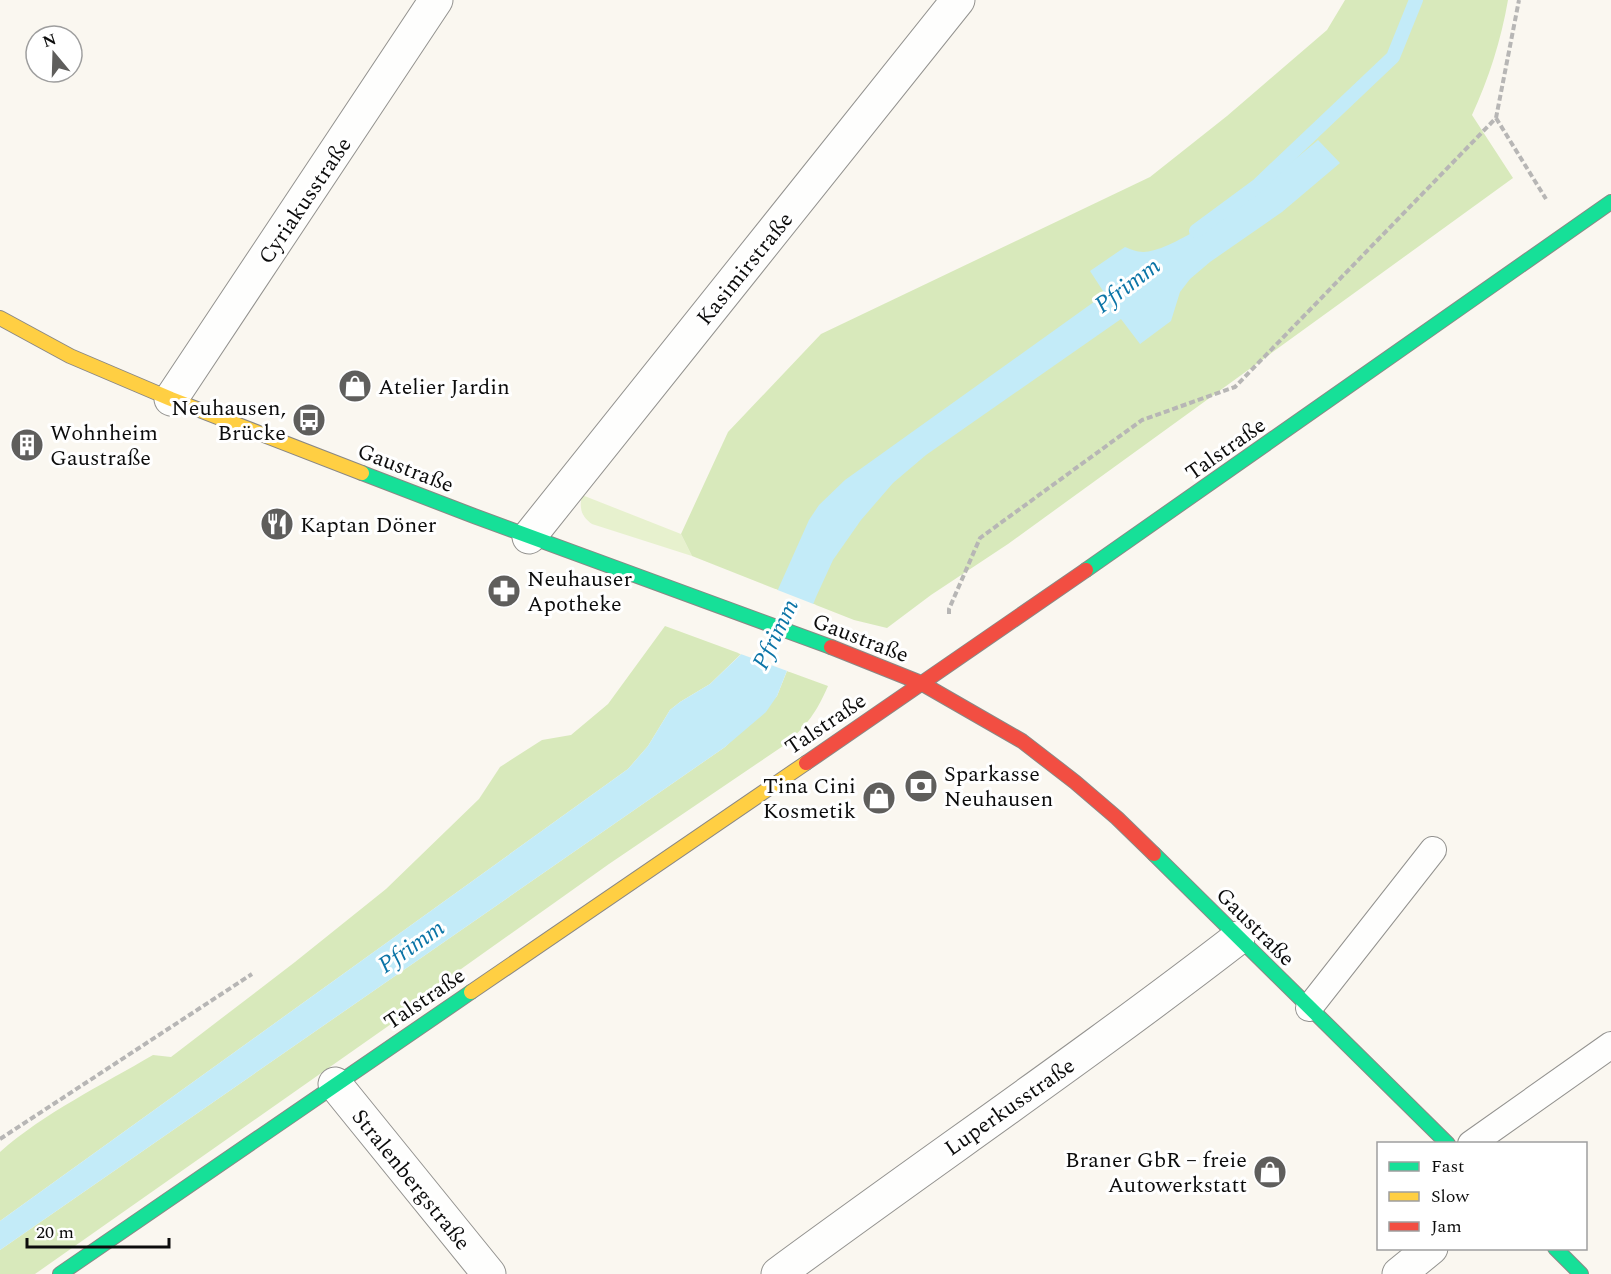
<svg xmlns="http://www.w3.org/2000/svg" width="1611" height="1274" font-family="Spectral,serif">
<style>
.green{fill:#e7f1ce}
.forest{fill:#d8e9bb}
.water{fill:#c3ebf8}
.pier{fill:#faf7f0}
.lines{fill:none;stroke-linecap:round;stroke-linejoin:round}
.stream{stroke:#c3ebf8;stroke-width:14}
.lane-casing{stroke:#93928f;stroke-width:28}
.street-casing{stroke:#93928f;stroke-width:35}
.fast-casing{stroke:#8a8885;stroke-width:16}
.slow-casing{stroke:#8a8885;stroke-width:16}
.jam-casing{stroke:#8a8885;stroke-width:16}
.path{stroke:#b7b6b5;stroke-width:4;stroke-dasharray:6 3;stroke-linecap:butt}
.lane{stroke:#fefefd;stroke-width:26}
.street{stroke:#fefefd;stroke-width:33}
.fast{stroke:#16e098;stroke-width:14}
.slow{stroke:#ffcf43;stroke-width:14}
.jam{stroke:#f24e42;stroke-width:14}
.labels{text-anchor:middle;stroke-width:6;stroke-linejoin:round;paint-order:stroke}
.street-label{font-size:22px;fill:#0c0c0c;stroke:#fff}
.poi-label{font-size:22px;fill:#0c0c0c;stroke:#fff;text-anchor:start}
.water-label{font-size:24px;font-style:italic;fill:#0c75a7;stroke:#fff}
</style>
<rect width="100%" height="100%" fill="#faf7f0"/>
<path class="green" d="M 582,495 L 681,534 L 692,556 L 592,524 C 581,516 579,508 582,495 Z"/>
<path class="forest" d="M 1345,0 L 1508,0 C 1501,40 1489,78 1472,115 L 1513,178 L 1008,544 L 931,595 L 887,628 L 854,620 L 692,556 L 681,534 L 728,432 L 821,334 L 1150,177 L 1227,116 L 1327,30 Z
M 665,626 L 741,654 L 710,684 L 680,702 L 670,710 L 648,746 L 628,769 L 0,1221 L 0,1152 C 44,1113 102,1085 153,1055 L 171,1057 L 295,962 L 386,889 L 479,799 L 500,767 L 542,740 L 571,735 L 608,704 Z
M 787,671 L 828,686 C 816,713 808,724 786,744 L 609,864 L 440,984 L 431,996 L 35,1274 L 0,1274 L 0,1250 L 725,747 L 777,696 Z"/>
<path class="water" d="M 1318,140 L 1340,163 L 1282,212 L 1210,262 L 1190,279 L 1180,292 L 1171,321 L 1140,344 L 1121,319 L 926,455 L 893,483 L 861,520 L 833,560 L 816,597 L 777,696 L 766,712 L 725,747 L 0,1250 L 0,1221 L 628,769 L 648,746 L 670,710 L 680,702 L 710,684 L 755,641 L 809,520 L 819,505 L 845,480 L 1105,294 L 1090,271 L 1125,247 C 1130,249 1137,252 1143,252 C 1180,253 1288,166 1318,140 Z"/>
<path class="pier" d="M 775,589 L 816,605 L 790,672 L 738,653 L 752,639 Z"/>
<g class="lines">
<path class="stream" d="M 1196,231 L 1257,186 L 1393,57 L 1416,0"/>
<defs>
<path id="lane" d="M 1309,1008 L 1433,850
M 1471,1144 L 1611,1045"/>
<path id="street" d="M 171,399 L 436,0
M 529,537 L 958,0
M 335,1084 L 489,1274
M 778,1274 C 931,1161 1088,1054 1238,938
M 1399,1274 L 1431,1248"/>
<path id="fast" d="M 362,473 L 474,516 L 831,647
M 1086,570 L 1611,202
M 1154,854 L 1448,1144
M 1555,1248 L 1581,1274
M 60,1274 L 471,992"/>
<path id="slow" d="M 0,318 L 70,356 L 171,399 L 362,473
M 471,992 L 806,763"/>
<path id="jam" d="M 831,647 L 921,683 L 1022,741 L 1075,782 L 1117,818 L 1154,854
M 806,763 L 1086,570"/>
</defs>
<use href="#lane" class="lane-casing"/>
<use href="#street" class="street-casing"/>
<use href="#fast" class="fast-casing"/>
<use href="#slow" class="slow-casing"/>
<use href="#jam" class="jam-casing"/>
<path class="path" d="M 1496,118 L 1546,199
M 949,614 L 949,609 L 980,538 L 1142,420 L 1235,387 L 1496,118 L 1519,0
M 0,1139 L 252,974"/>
<use href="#lane" class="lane"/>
<use href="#street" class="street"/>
<use href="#fast" class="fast"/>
<use href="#slow" class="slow"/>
<use href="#jam" class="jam"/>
</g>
<defs>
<symbol id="shop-disc" viewBox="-11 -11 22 22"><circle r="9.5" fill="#5f5e5c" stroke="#fff"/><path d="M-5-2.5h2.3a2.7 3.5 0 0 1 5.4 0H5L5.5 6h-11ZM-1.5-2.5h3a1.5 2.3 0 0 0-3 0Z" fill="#fff"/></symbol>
<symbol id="bus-disc" viewBox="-11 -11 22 22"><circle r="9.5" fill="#5f5e5c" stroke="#fff"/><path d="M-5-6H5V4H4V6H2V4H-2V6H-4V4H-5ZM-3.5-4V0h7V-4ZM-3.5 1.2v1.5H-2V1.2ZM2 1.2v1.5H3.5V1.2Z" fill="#fff"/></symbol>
<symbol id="building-disc" viewBox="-11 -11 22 22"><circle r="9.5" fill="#5f5e5c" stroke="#fff"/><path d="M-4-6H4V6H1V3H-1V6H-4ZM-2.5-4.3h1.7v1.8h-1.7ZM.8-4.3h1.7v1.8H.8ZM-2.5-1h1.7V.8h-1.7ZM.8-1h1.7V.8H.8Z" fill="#fff"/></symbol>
<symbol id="restaurant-disc" viewBox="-11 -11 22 22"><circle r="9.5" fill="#5f5e5c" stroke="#fff"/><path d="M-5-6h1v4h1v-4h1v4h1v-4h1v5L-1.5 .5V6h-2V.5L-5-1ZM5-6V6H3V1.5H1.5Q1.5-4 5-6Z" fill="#fff"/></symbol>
<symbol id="pharmacy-disc" viewBox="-11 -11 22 22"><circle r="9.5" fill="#5f5e5c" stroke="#fff"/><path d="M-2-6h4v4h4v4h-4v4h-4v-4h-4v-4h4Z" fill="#fff"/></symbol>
<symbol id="bank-disc" viewBox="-11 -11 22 22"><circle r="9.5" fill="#5f5e5c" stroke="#fff"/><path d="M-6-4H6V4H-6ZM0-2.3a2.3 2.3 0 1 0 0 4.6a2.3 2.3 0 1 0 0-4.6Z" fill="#fff"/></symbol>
</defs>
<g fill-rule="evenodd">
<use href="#shop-disc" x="336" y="367" width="38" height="38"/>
<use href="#bus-disc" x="290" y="401" width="38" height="38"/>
<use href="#building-disc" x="8" y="426" width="38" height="38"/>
<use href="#restaurant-disc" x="258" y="505" width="38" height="38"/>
<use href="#pharmacy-disc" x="485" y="572" width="38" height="38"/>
<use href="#bank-disc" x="902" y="767" width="38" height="38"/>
<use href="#shop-disc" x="860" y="779" width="38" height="38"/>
<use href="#shop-disc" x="1251" y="1153" width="38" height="38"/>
</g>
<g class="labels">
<g class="street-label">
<text transform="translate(304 200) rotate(-56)" y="8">Cyriakusstraße</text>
<text transform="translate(744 268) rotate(-51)" y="8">Kasimirstraße</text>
<text transform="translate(1225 448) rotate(-35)" y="8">Talstraße</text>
<text transform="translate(406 467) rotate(21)" y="8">Gaustraße</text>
<text transform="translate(861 637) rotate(21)" y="8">Gaustraße</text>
<text transform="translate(825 723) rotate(-34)" y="8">Talstraße</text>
<text transform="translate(1256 926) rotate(45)" y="8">Gaustraße</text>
<text transform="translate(424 998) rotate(-34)" y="8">Talstraße</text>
<text transform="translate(1009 1106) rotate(-35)" y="8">Luperkusstraße</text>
<text transform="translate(412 1179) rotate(51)" y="8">Stralenbergstraße</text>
</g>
<g class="poi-label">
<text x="378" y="394">Atelier Jardin</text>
<text x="286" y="415" text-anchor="end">Neuhausen,<tspan x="286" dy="25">Brücke</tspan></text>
<text x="50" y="440">Wohnheim<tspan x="50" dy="25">Gaustraße</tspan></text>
<text x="300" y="532">Kaptan Döner</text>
<text x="527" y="586">Neuhauser<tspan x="527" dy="25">Apotheke</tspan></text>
<text x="944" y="781">Sparkasse<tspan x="944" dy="25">Neuhausen</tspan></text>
<text x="856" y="793" text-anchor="end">Tina Cini<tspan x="856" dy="25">Kosmetik</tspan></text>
<text x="1247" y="1167" text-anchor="end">Braner GbR – freie<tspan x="1247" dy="25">Autowerkstatt</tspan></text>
</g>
<g class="water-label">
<text transform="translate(1127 285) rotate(-37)" y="8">Pfrimm</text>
<text transform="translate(775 634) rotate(-64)" y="8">Pfrimm</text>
<text transform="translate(411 946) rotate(-35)" y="8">Pfrimm</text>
</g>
</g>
<rect x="1377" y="1142" width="210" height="108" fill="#ffffff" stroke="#9e9e9e" stroke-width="1.5"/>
<rect x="1389" y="1162" width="30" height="9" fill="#16e098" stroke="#9e9e9e" stroke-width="1.5"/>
<text x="1431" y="1172" font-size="18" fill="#0c0c0c">Fast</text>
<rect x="1389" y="1192" width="30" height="9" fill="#ffcf43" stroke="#9e9e9e" stroke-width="1.5"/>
<text x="1431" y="1202" font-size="18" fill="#0c0c0c">Slow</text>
<rect x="1389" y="1222" width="30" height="9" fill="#f24e42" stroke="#9e9e9e" stroke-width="1.5"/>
<text x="1431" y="1232" font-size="18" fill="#0c0c0c">Jam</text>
<g transform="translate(54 54) rotate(341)"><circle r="28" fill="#ffffff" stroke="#9e9e9e" stroke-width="1.5"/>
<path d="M0-4.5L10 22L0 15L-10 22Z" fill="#5f5e5c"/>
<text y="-9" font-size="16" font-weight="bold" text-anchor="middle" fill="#0c0c0c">N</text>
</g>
<path d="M27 1238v9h142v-9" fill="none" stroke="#0c0c0c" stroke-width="3"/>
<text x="36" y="1238" font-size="18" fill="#0c0c0c" stroke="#ffffff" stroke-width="4.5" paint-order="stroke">20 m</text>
</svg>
